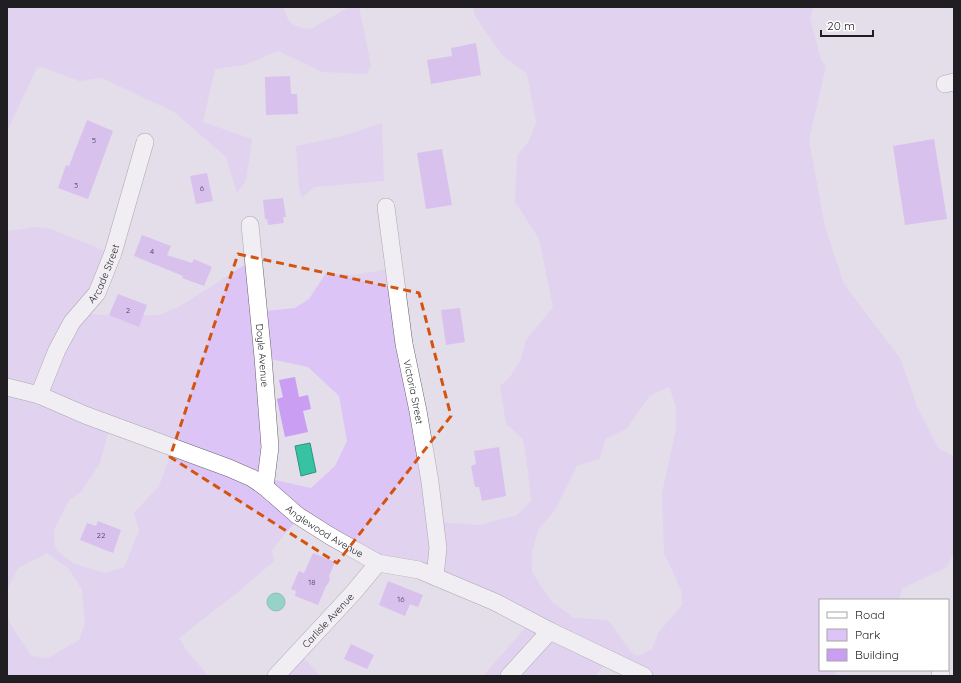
<svg xmlns="http://www.w3.org/2000/svg" width="961" height="683" font-family="Quicksand,sans-serif">
<style>
.green{fill:#ddc4f7;fill-rule:evenodd}
.water{fill:#37c3a3;stroke:#30927d}
.building{fill:#ca9ef2}
.lines{fill:none;stroke-linecap:round;stroke-linejoin:round}
.minor-casing{stroke:#69636e;stroke-width:18}
.minor{stroke:#fff;stroke-width:17}
.marked{fill:none;stroke:#d4530e;stroke-width:3;stroke-dasharray:8 5;stroke-linejoin:round}
.labels{text-anchor:middle;stroke-width:4;stroke-linejoin:round;paint-order:stroke}
.number-label{font-size:8px;fill:#4a3e57}
.street-label{font-size:10px;fill:#201e23;stroke:#fff}
</style>
<rect width="100%" height="100%" fill="#e4deea"/>
<path class="green" d="M 7,7 L 283,7 C 290,26 292,26 311,29 L 349,7 L 359,7 L 371,65 L 367,74 L 322,72 L 278,51 L 245,65 L 215,69 L 203,122 L 252,139 L 246,181 L 237,193 L 226,157 L 174,112 L 102,78 L 79,81 L 42,67 L 37,68 L 7,131 Z
M 473,7 L 814,7 L 810,18 L 821,60 L 826,66 L 809,140 L 825,227 L 844,284 L 900,358 L 918,409 L 939,449 L 954,456 L 954,551 L 947,567 L 903,588 L 898,600 L 820,600 L 820,670 L 835,670 L 836,676 L 652,676 L 610,658 L 595,676 L 483,676 L 527,626 L 530,619 L 376,559 L 300,516 L 272,550 L 274,561 L 238,592 L 179,638 L 185,648 L 208,676 L 7,676 L 7,616 L 10,623 L 31,656 L 48,658 L 79,640 L 85,623 L 82,590 L 69,569 L 47,553 L 17,569 L 7,589 L 7,230 L 9,231 L 33,227 L 51,229 L 108,252 L 82,313 L 102,315 L 160,315 L 182,305 L 249,262 L 257,312 L 295,308 L 309,299 L 326,273 L 352,275 L 390,269 L 438,522 L 479,525 L 517,515 L 531,501 L 528,472 L 523,439 L 506,424 L 500,386 L 509,378 L 520,362 L 526,340 L 553,307 L 539,239 L 515,202 L 517,156 L 529,141 L 536,123 L 527,74 L 501,54 L 475,16 ZM 261,357 L 308,367 L 339,396 L 347,441 L 335,466 L 311,488 L 271,479 ZM 669,387 L 676,406 L 676,429 L 662,493 L 664,553 L 681,590 L 682,605 L 659,632 L 652,649 L 638,656 L 631,652 L 608,620 L 574,618 L 551,601 L 532,572 L 532,552 L 538,530 L 555,510 L 577,466 L 599,459 L 606,439 L 626,429 L 650,396 ZM 110,425 L 174,445 L 159,486 L 134,513 L 139,531 L 124,567 L 105,573 L 75,564 L 57,551 L 55,546 L 54,530 L 69,500 L 81,492 L 100,463 Z
M 382,123 L 384,181 L 314,187 L 302,198 L 299,188 L 296,146 L 343,136 Z
M 299,652 L 320,676 L 275,676 Z"/>
<path class="water" d="M 310,443 L 316,472 L 301,476 L 295,446 Z
M267 602a9 9 0 1 1 18 0a9 9 0 1 1-18 0Z"/>
<path class="building" d="M 476,43 L 481,75 L 431,84 L 427,60 L 452,56 L 451,48 Z
M 290,76 L 291,94 L 297,94 L 298,114 L 266,115 L 265,77 Z
M 87,120 L 113,131 L 88,199 L 58,188 L 66,165 L 69,166 Z
M 934,139 L 947,219 L 905,225 L 893,146 Z
M 442,149 L 452,205 L 426,209 L 417,153 Z
M 207,173 L 213,201 L 196,204 L 190,176 Z
M 283,198 L 286,217 L 283,217 L 284,223 L 268,225 L 267,219 L 265,219 L 263,200 Z
M 142,235 L 171,246 L 167,255 L 192,263 L 194,259 L 212,267 L 204,286 L 182,278 L 183,276 L 134,256 Z
M 118,294 L 147,305 L 139,327 L 109,315 Z
M 460,308 L 465,342 L 446,345 L 441,310 Z
M 295,377 L 299,397 L 308,395 L 311,409 L 303,411 L 308,432 L 285,437 L 277,399 L 283,397 L 279,380 Z
M 499,447 L 506,496 L 482,501 L 479,487 L 475,487 L 471,466 L 476,464 L 474,451 Z
M 98,521 L 121,530 L 113,553 L 80,540 L 87,523 L 96,526 Z
M 313,553 L 335,562 L 329,576 L 330,579 L 328,584 L 326,586 L 318,605 L 295,596 L 296,591 L 291,589 L 299,571 L 304,573 Z
M 388,581 L 423,595 L 418,607 L 410,604 L 405,616 L 379,605 Z
M 351,644 L 374,655 L 367,669 L 344,659 Z"/>
<g class="lines">
<defs>
<g id="minor">
<path d="M 945,84 L 954,82"/>
<path id="s1" d="M 386,207 L 404,344 L 418,411 L 430,482 L 438,548 L 435,577"/>
<path id="s2" d="M 250,225 L 263,357 L 270,447 L 265,487"/>
<path id="s3" d="M 7,387 L 39,395 L 85,415 L 229,468 L 252,478 L 265,487 L 297,515 L 330,536 L 378,563 L 419,570 L 495,602 L 550,631 L 644,676"/>
<path id="s4" d="M 39,395 L 57,350 L 72,322 L 97,293 L 113,253 L 145,142"/>
<path d="M 940,670 L 941,676"/>
<path id="s5" d="M 276,676 L 353,593 L 378,563"/>
<path d="M 509,676 L 550,631"/>
</g>
</defs>
<use href="#minor" class="minor-casing"/>
<use href="#minor" class="minor"/>
</g>
<path d="M0 0H961V683H0ZM 238,254 L 419,293 L 451,416 L 337,563 L 170,457 Z" fill="#e4deea" fill-opacity=".55" fill-rule="evenodd"/>
<path class="marked" d="M 238,254 L 419,293 L 451,416 L 337,563 L 170,457 Z"/>
<g class="labels">
<g class="number-label">
<text x="94" y="143">5</text>
<text x="76" y="188">3</text>
<text x="202" y="191">6</text>
<text x="152" y="254">4</text>
<text x="128" y="313">2</text>
<text x="101" y="538">22</text>
<text x="312" y="585">18</text>
<text x="401" y="602">16</text>
</g>
<g class="street-label">
<text dy="4" stroke="none"><textPath href="#s4" startOffset="139">Arcade Street</textPath></text>
<text dy="4" stroke="none"><textPath href="#s2" startOffset="131">Doyle Avenue</textPath></text>
<text dy="4" stroke="none"><textPath href="#s1" startOffset="187">Victoria Street</textPath></text>
<text dy="4" stroke="none"><textPath href="#s3" startOffset="352">Anglewood Avenue</textPath></text>
<text dy="4" stroke="none"><textPath href="#s5" startOffset="76">Carlisle Avenue</textPath></text>
</g>
</g>
<rect width="961" height="683" fill="none" stroke="#201e23" stroke-width="16"/>
<rect x="819" y="599" width="130" height="72" fill="#ffffff" stroke="#a6a5a7"/>
<rect x="827" y="612" width="20" height="6" fill="#ffffff" stroke="#a6a5a7"/>
<text x="855" y="619" font-size="12" fill="#201e23">Road</text>
<rect x="827" y="629" width="20" height="12" fill="#ddc4f7" stroke="#a6a5a7"/>
<text x="855" y="639" font-size="12" fill="#201e23">Park</text>
<rect x="827" y="649" width="20" height="12" fill="#ca9ef2" stroke="#a6a5a7"/>
<text x="855" y="659" font-size="12" fill="#201e23">Building</text>
<path d="M821 30v6h52v-6" fill="none" stroke="#201e23" stroke-width="2"/>
<text x="827" y="30" font-size="12" fill="#201e23" stroke="#ffffff" stroke-width="3" paint-order="stroke">20 m</text>
</svg>
